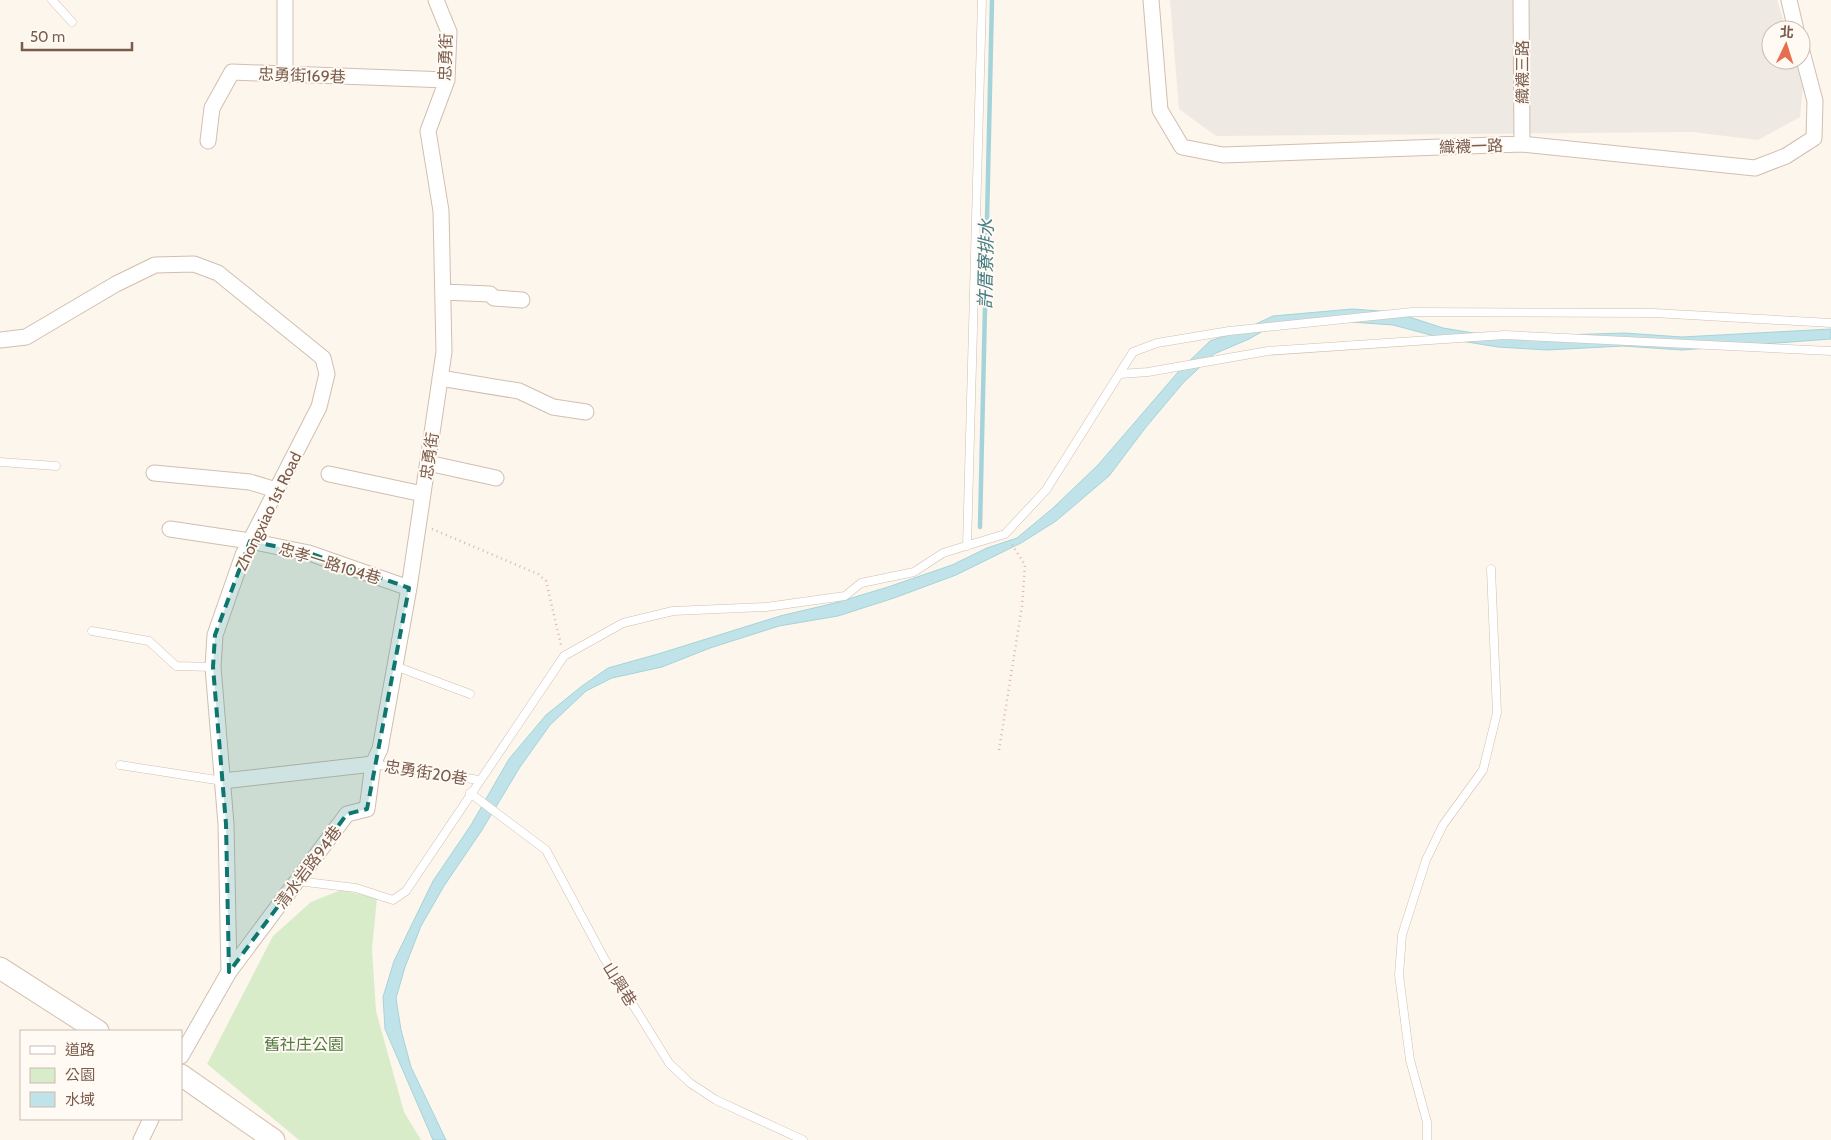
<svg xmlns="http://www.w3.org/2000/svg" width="1831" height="1140" font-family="Cabin,'Noto Sans TC',sans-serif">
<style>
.industrial{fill:#efe9e4}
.green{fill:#d8ecc9}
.water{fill:#bfe3e8;stroke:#a5d3da}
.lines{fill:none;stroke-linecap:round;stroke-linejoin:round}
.stream{stroke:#a5d3da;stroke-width:4.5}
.lane-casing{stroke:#d1beb0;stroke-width:9}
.street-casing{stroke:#d1beb0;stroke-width:17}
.secondary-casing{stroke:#d6c0b0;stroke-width:23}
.path{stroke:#d9b8a5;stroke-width:2.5;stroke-dasharray:1 4;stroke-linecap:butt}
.lane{stroke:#fff;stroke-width:8}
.street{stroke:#fff;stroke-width:15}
.secondary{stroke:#fff;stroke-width:21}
.marked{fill:#0f766e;fill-opacity:0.2;stroke:#0f766e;stroke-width:4;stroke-dasharray:10 6;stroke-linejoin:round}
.labels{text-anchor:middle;stroke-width:4;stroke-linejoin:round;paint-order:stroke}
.street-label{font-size:16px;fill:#7a5c4d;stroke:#fffaf3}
.park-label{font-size:16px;fill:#537a41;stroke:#fffaf3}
.water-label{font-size:18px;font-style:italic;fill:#437c86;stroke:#fffaf3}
</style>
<rect width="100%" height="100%" fill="#fdf6ec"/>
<path class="industrial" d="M 1170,0 L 1777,0 L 1786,30 L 1771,30 L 1771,60 L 1795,60 L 1803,87 L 1800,117 L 1758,140 L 1692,132 L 1216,136 L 1179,109 Z"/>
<path class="green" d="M 341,890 L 377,898 L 372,949 L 376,1011 L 404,1112 L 421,1140 L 299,1140 L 207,1064 L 273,936 L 311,902 Z"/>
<path class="water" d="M 1352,309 L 1394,312 L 1443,328 L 1498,337 L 1624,333 L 1682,337 L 1831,329 L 1831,339 L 1682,350 L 1623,346 L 1547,350 L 1498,347 L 1442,338 L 1393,325 L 1351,322 L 1272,326 L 1249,339 L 1214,354 L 1183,383 L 1146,427 L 1109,476 L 1056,521 L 1021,543 L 956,575 L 894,598 L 838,616 L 779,626 L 710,648 L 662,667 L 612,678 L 586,691 L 550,725 L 520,767 L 482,830 L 444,886 L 421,926 L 405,967 L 396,998 L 401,1030 L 411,1067 L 446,1140 L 433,1140 L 385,1029 L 383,997 L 394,961 L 433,881 L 471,825 L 509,759 L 546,715 L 582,686 L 608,668 L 658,654 L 780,616 L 835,603 L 888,587 L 952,565 L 987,548 L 1017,538 L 1053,508 L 1098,465 L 1179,371 L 1210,341 L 1245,329 L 1273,316 Z"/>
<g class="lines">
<path class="stream" d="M 980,527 L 992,0"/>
<defs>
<path id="lane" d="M 52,0 L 72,22
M 1120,374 L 1148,372 L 1268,351 L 1505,335 L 1831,351
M 0,462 L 56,466
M 967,546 L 982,0
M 92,631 L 149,641 L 176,666 L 213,667
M 395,666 L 470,694
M 373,764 L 479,780
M 120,765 L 223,781
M 470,793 L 546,850 L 604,958 L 669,1063 L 690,1083 L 716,1100 L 803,1140
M 297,881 L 356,888 L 393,900 L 406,891 L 564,656 L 623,623 L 673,611 L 766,607 L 845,596 L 861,583 L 914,572 L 943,553 L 1005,534 L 1046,490 L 1133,352 L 1157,343 L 1229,331 L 1412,312 L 1654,313 L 1831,323
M 1427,1140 L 1427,1122 L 1410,1060 L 1399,975 L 1402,935 L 1426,860 L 1443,825 L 1483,770 L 1497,713 L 1491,569"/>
<path id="street" d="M 1151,0 L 1160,110 L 1182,147 L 1223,155 L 1522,144 L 1755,168 L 1786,156 L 1814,138 L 1815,101 L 1801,48
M 1521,0 L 1522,144
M 1789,0 L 1796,30
M 285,74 L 285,0
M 208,141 L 212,108 L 232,72 L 447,80
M 443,292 L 490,294 L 494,298 L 522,300
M 0,340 L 26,337 L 116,284 L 155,265 L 194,264 L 218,273 L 323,358 L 327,374 L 319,407 L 243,555 L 215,635 L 213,667 L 226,824 L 229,972 L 181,1056
M 440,378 L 519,391 L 553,407 L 586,412
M 428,463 L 496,478
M 154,473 L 250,482 L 276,490
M 329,474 L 423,494
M 170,529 L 250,541 L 309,553 L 409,588
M 223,781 L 373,764 L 380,749 L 409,588 L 444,352 L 441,211 L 428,131 L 447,80 L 449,32 L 436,0
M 229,972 L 347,814 L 367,809 L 373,764
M 141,1140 L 151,1119"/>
<path id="secondary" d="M 0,968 L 98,1031
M 181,1075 L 274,1140"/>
</defs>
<use href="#lane" class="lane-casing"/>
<use href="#street" class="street-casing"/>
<use href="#secondary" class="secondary-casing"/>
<path class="path" d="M 432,529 L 538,574 L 546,581 L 561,645
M 999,750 L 1022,606 L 1025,565 L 1011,543"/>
<use href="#lane" class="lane"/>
<use href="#street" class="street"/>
<use href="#secondary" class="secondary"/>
</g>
<path class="marked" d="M 250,541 L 309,553 L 409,588 L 367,809 L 347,814 L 229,972 L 226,824 L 213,667 L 215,635 Z"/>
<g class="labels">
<g class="street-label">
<text transform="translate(445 57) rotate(-88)" y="6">忠勇街</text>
<text transform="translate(1522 72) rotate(-90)" y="6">織襪三路</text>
<text transform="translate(302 75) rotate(2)" y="6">忠勇街169巷</text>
<text transform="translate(1471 146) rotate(-2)" y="6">織襪一路</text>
<text transform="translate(429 456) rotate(-82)" y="6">忠勇街</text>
<text transform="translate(268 511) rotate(-64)" y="6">Zhongxiao 1st Road</text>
<text transform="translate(330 563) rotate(17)" y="6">忠孝一路104巷</text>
<text transform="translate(426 772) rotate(9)" y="6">忠勇街20巷</text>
<text transform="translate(308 867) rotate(-53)" y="6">清水岩路94巷</text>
<text transform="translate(620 984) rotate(58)" y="6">山興巷</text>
</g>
<g class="park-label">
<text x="304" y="1050">舊社庄公園</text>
</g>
<g class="water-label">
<text transform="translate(986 264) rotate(-89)" y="6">許厝寮排水</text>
</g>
</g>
<rect x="20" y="1030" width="162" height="90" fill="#fffaf3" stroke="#cabbb1"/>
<rect x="30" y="1046" width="25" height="8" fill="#ffffff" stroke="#cabbb1"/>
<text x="65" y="1055" font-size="15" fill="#7a5c4d">道路</text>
<rect x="30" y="1068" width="25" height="15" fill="#d8ecc9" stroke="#cabbb1"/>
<text x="65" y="1080" font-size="15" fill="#7a5c4d">公園</text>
<rect x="30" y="1092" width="25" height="15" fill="#bfe3e8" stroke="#cabbb1"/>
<text x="65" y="1105" font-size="15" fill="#7a5c4d">水域</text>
<g transform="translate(1786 45) rotate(4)"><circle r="24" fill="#fffaf3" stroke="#cabbb1"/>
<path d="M0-4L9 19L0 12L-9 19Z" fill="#e76f51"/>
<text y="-8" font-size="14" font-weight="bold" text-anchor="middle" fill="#7a5c4d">北</text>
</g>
<path d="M22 42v8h110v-8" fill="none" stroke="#7a5c4d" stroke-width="2.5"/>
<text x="30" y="42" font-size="15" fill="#7a5c4d" stroke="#fffaf3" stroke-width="4" paint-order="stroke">50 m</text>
</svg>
